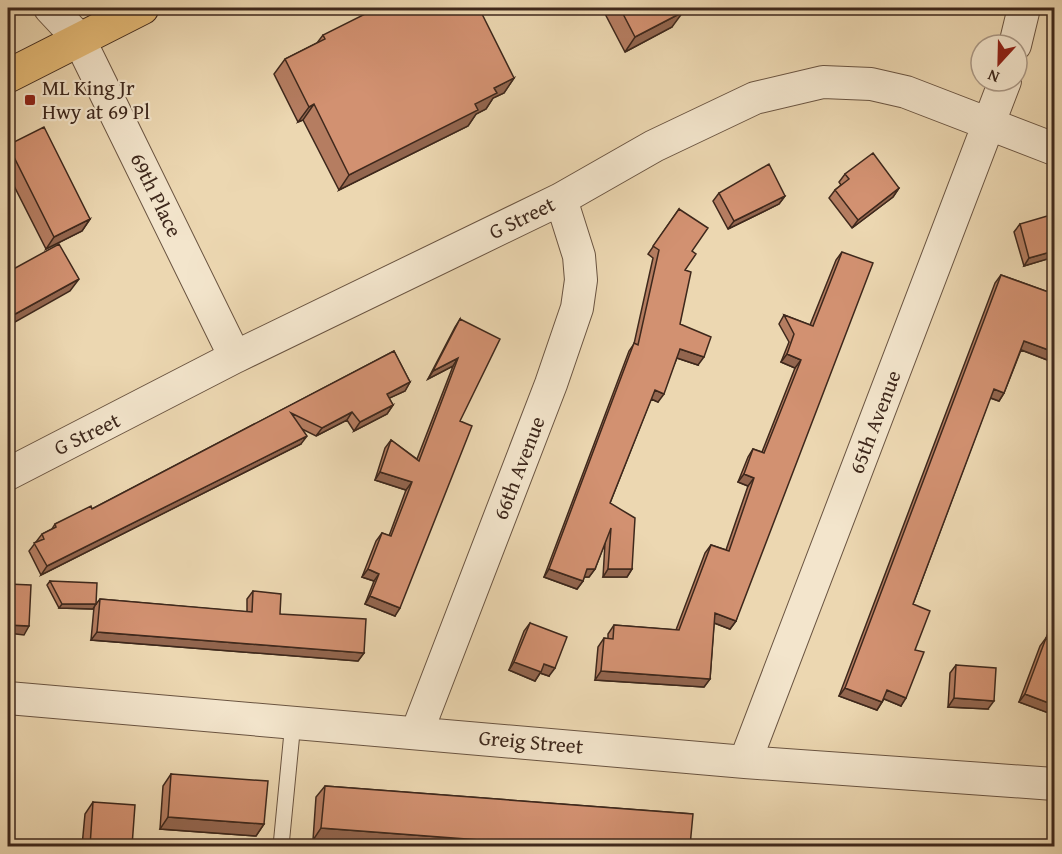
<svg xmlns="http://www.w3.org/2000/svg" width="1062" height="854" font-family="'Gentium Book Plus',serif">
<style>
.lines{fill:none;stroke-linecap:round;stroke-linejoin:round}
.lane-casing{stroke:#6a5441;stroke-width:17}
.street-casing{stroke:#6a5441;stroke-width:34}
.primary-casing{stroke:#3e281c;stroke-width:35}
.lane{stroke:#f3e5cc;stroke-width:15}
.street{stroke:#f3e5cc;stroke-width:32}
.primary{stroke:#e6bc78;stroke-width:33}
.wall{fill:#b57d61;stroke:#3e281c;stroke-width:1.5}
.shaded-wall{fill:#93664f;stroke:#3e281c;stroke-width:1.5}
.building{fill:#d29171;stroke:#3e281c;stroke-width:1.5}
.poi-dot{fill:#8f2418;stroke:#f3e5cc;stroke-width:2}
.labels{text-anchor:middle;stroke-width:4.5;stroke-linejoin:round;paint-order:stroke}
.poi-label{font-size:21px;fill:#3e281c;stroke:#f3e5cc;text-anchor:start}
.street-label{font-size:21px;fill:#3e281c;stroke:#f3e5cc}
</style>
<rect width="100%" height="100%" fill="#ecd7b1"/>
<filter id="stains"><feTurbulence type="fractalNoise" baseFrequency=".00333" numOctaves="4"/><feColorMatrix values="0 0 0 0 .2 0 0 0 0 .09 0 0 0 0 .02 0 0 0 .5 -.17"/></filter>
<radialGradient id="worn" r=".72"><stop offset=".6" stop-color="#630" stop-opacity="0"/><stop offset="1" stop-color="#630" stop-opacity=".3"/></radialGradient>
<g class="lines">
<defs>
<path id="lane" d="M 281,846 L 293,722"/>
<path id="street" d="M 50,8 L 79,39 L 235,357
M 1015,45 L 1024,8
M 8,474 L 235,357 L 561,199 L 654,146 L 755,98 L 823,82 L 871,84 L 906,92 L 1054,149
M 8,698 L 745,762 L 1054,784
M 417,732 L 551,384 L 577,308 L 581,280 L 579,256 L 561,199
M 745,762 L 1005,81"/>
<path id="primary" d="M 8,76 L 142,8"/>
</defs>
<use href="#lane" class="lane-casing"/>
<use href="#street" class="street-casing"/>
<use href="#primary" class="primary-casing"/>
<use href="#lane" class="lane"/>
<use href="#street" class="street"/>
<use href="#primary" class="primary"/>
</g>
<path class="wall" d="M 602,8 L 680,8 L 672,27 L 625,52 Z
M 323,35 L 514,78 L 504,93 L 493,98 L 486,109 L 476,114 L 468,126 L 339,190 L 303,120 L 298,122 L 274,74 L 285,59 L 317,43 Z
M 8,145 L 90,219 L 82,231 L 46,249 L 8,174 Z
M 845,174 L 899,188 L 893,197 L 852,228 L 829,198 L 835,190 L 841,185 L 839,182 Z
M 719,193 L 785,196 L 779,204 L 728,229 L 713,201 Z
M 679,209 L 692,251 L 685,270 L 680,324 L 698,365 L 677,358 L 658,402 L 651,399 L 610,503 L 632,569 L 627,577 L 603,577 L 605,543 L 595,569 L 589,577 L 584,577 L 583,581 L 577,589 L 544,577 L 629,351 L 634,344 L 653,258 L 648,254 Z
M 1020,224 L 1054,257 L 1024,266 L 1014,232 Z
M 842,252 L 736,621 L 730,629 L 714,623 L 710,679 L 704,687 L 595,680 L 598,647 L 604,638 L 608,639 L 608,634 L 614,625 L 676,630 L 705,553 L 711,545 L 726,550 L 748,486 L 738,482 L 748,457 L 753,449 L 762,452 L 795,368 L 781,362 L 789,342 L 779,324 L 784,315 L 810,325 L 836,260 Z
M 1001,275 L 1054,294 L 1054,354 L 1050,361 L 1021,350 L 1004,393 L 999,401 L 990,398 L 913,604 L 915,650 L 901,706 L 884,699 L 877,710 L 839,696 L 995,283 Z
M 460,319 L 460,421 L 395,616 L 365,604 L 374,581 L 362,577 L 376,541 L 382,533 L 389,536 L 406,490 L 375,480 L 385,448 L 391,440 L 417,459 L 453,366 L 428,379 L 455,327 Z
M 394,351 L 410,382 L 405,391 L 389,398 L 393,405 L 387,414 L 354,431 L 347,420 L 316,436 L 302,429 L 301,444 L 41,575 L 29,551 L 42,534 L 52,529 L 55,524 L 92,509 Z
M 50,581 L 96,604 L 100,599 L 247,612 L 247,599 L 253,591 L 280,614 L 364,653 L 358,661 L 91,640 L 94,607 L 93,609 L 59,608 L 47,585 Z
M 1054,618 L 1054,715 L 1019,702 L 1040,646 L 1046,638 Z
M 530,623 L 549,676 L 540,673 L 535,681 L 509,670 L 524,631 Z
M 956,665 L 988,709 L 948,707 L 950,673 Z
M 171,774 L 264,824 L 256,836 L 160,829 L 163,786 Z
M 325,786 L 693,814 L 313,840 L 316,797 Z
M 93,802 L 132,846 L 82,846 L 85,814 Z"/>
<path class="shaded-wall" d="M 683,12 L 672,27 L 625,52 L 635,37 Z
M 514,78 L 504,93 L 493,98 L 486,109 L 476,114 L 468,126 L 339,190 L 349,175 L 475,104 L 494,88 Z
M 314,104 L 303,120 L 298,122 L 309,107 Z
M 899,188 L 893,197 L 852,228 L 858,220 Z
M 785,196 L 779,204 L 728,229 L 734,221 Z
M 90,219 L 82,231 L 46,249 L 54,237 Z
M 1054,251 L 1054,257 L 1024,266 L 1029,258 Z
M 79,279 L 70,291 L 8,326 L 8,318 Z
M 1024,341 L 1054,352 L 1054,354 L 1050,361 L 1019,349 Z
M 680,349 L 704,357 L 698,365 L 674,357 Z
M 787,354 L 801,360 L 795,368 L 781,362 Z
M 458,358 L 453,366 L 428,379 L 433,371 Z
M 410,382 L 405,391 L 381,402 L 387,394 Z
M 994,389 L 1004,393 L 999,401 L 988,397 Z
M 655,390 L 664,394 L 658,402 L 649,398 Z
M 393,405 L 387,414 L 354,431 L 360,422 Z
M 352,412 L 347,420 L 316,436 L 322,428 Z
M 307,436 L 301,444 L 41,575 L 47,566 Z
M 380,472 L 412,482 L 406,490 L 375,480 Z
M 744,474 L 754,478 L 748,486 L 738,482 Z
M 368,569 L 379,574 L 374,581 L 362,577 Z
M 549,569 L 583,581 L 577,589 L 544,577 Z
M 587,569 L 595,569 L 589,577 L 582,577 Z
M 608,569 L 632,569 L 627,577 L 603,577 Z
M 370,596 L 400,608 L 395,616 L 365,604 Z
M 62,604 L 96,604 L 93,609 L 59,608 Z
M 715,613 L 736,621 L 730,629 L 709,621 Z
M 8,625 L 29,626 L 24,635 L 8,633 Z
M 97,632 L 364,653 L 358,661 L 91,640 Z
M 514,662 L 544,664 L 555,668 L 549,676 L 540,673 L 535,681 L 509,670 Z
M 601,671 L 710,679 L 704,687 L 595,680 Z
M 845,688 L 882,702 L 877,710 L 839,696 Z
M 887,690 L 906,698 L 901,706 L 882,698 Z
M 1025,694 L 1054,705 L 1054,715 L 1019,702 Z
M 954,698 L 994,701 L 988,709 L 948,707 Z
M 168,817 L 264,824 L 256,836 L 160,829 Z
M 321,828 L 558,846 L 395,846 L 313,840 Z"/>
<path class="building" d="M 377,8 L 479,8 L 514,78 L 494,88 L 497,93 L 475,104 L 478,110 L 349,175 L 314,104 L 309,107 L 285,59 L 325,39 L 323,35 Z
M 620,8 L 680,8 L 683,12 L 635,37 Z
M 44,127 L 90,219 L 54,237 L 8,145 Z
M 873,153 L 899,188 L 858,220 L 835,190 L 849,179 L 845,174 Z
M 769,164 L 785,196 L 734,221 L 719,193 Z
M 679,209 L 708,228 L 692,251 L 696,254 L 685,270 L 691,272 L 680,324 L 711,337 L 704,357 L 680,349 L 664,394 L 655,390 L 610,503 L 635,518 L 632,569 L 608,569 L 611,528 L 595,569 L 587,569 L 583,581 L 549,569 L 634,343 L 638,345 L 659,250 L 653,246 Z
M 1054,214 L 1054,251 L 1029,258 L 1020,224 Z
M 59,244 L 79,279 L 8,318 L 8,272 Z
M 842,252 L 873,263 L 736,621 L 715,613 L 710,679 L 601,671 L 604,638 L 613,639 L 614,625 L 679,630 L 711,545 L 729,551 L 754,478 L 744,474 L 753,449 L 764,453 L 801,360 L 787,354 L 794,334 L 784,315 L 813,326 Z
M 1001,275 L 1054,294 L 1054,352 L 1024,341 L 1004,393 L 994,389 L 913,604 L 930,611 L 915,650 L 924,652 L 906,698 L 887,690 L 882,702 L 845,688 Z
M 460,319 L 500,339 L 460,421 L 472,426 L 400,608 L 370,596 L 379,574 L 368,569 L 382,533 L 391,536 L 412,482 L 380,472 L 391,440 L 419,461 L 458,358 L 433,371 Z
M 394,351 L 410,382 L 387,394 L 393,405 L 360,422 L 352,412 L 322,428 L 291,413 L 307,436 L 47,566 L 34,543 L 44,539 L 42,534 L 56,527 L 55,524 L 91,506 L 92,509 Z
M 50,581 L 97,583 L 96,604 L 62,604 Z
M 8,584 L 31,585 L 29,626 L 8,625 Z
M 253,591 L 281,594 L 280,614 L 366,619 L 364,653 L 97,632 L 100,599 L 252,612 Z
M 530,623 L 567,637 L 555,668 L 544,664 L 541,672 L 514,662 Z
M 1054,624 L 1054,705 L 1025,694 L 1046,638 L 1048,639 Z
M 956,665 L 996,668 L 994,701 L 954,698 Z
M 171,774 L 268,781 L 264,824 L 168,817 Z
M 325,786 L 693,814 L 690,846 L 558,846 L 321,828 Z
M 93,802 L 135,805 L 132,846 L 90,846 Z"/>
<rect class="poi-dot" x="24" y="94" width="12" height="12" rx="3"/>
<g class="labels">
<g class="poi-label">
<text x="42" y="95">ML King Jr<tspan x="42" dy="24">Hwy at 69 Pl</tspan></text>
</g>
<g class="street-label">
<text transform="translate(156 195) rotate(64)" y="7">69th Place</text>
<text transform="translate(522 218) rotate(-26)" y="7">G Street</text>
<text transform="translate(875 422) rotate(-69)" y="7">65th Avenue</text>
<text transform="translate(87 434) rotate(-26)" y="7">G Street</text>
<text transform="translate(519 468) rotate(-69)" y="7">66th Avenue</text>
<text transform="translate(531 742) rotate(5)" y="7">Greig Street</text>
</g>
</g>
<rect width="1062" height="854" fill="none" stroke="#ecd7b1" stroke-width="30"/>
<rect x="9" y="9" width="1044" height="836" fill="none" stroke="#3e281c" stroke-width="3"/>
<rect x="15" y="15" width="1032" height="824" fill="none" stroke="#3e281c" stroke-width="1.5"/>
<g transform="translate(999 63) rotate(202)"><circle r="28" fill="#f3e5cc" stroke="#ab9986" stroke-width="1.5"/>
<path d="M0-4.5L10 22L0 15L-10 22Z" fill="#8f2418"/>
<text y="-9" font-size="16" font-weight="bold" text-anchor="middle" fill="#3e281c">N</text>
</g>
<rect width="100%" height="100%" filter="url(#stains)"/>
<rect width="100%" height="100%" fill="url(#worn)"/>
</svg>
